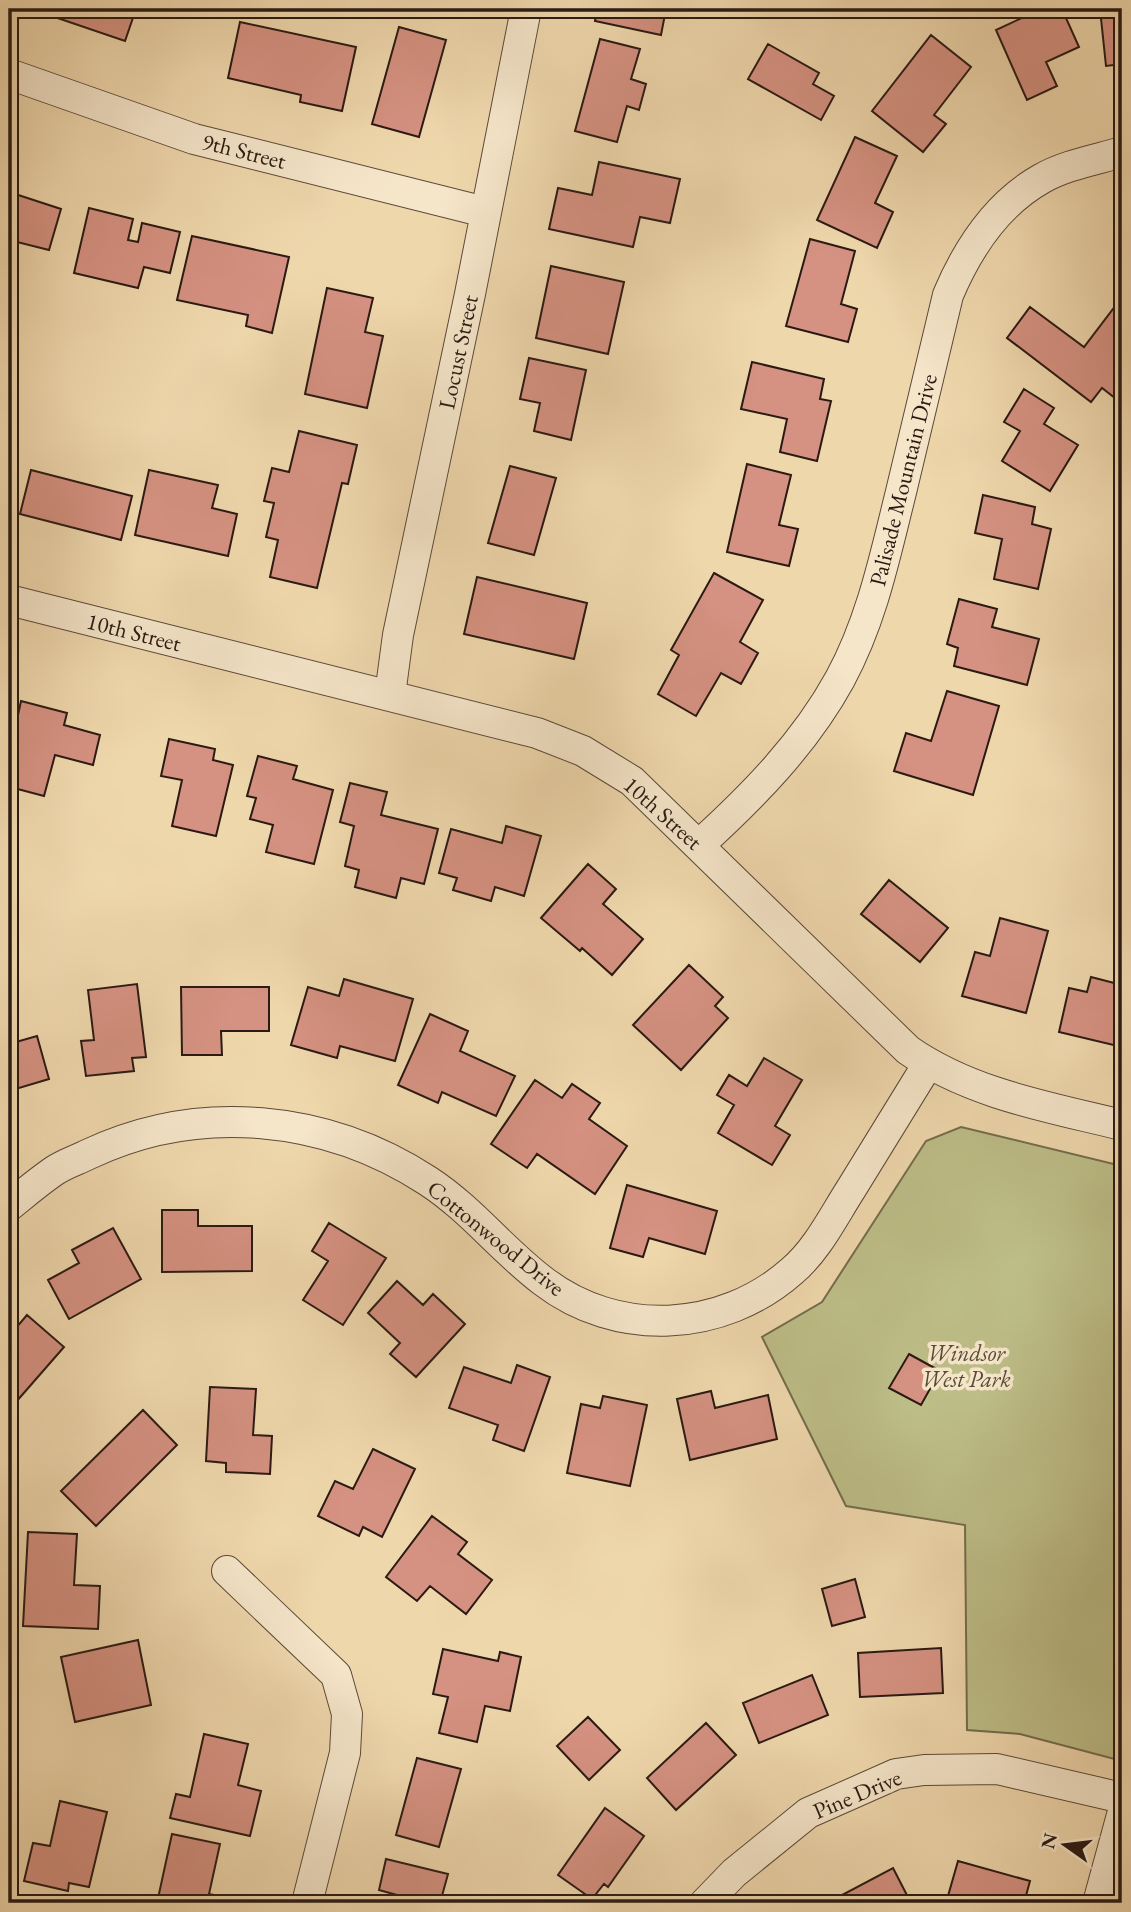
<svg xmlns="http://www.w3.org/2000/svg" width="1131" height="1912" font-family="'EB Garamond',serif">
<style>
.green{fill:#bdbd87;stroke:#746c4d;stroke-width:2}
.building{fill:#d59181;stroke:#2a1a13;stroke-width:2}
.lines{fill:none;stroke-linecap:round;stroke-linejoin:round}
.minor-casing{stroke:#5b4939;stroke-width:32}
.minor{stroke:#f5e5c9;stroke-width:30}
.labels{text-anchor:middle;stroke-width:7;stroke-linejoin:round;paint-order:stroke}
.street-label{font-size:23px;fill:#2a1a13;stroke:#f5e5c9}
.park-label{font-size:23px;font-style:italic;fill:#564b36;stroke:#f5e5c9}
</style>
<rect width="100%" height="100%" fill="#efd7ac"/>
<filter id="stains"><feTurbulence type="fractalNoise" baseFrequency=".00286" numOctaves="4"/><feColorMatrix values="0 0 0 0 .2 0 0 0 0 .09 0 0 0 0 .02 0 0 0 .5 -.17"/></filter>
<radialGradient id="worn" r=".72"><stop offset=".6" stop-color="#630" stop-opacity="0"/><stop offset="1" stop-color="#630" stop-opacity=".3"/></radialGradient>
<path class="green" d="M 961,1127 L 1122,1166 L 1122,1761 L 1020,1734 L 967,1730 L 965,1525 L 846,1506 L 762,1337 L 822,1302 L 926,1141 Z"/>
<path class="building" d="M 31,9 L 136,9 L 125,41 Z
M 597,9 L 666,9 L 661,35 L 595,21 Z
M 1041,9 L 1062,9 L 1079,47 L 1046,62 L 1057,86 L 1027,100 L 996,30 Z
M 1100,9 L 1122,9 L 1122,64 L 1106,66 Z
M 240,22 L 356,47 L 342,111 L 300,102 L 301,95 L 228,78 Z
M 399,27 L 446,40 L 419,137 L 372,124 Z
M 931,35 L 971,67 L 934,115 L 946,124 L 923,152 L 872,111 Z
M 600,39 L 640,49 L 631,79 L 646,84 L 639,110 L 627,106 L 617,142 L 575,131 Z
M 768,44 L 819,73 L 813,84 L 834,96 L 821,120 L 748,79 Z
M 855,137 L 897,156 L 875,203 L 893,212 L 877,248 L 817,220 Z
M 599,162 L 680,179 L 670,223 L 640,217 L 633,247 L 549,229 L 558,188 L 592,195 Z
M 9,192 L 61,209 L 49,250 L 9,240 Z
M 89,208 L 133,219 L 128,240 L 138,242 L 142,223 L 180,232 L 170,273 L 144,267 L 138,288 L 74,273 Z
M 192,236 L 289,257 L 272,333 L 246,326 L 248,315 L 177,300 Z
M 810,239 L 855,251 L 841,304 L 857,309 L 848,342 L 786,326 Z
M 551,266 L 624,282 L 608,354 L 536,338 Z
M 327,288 L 373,298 L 365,332 L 383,336 L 367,408 L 305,394 Z
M 1030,307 L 1084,347 L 1113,309 L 1122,316 L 1122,388 L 1115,398 L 1102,388 L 1091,402 L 1007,338 Z
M 529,358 L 586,370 L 571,440 L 534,431 L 540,403 L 520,399 Z
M 752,362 L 824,379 L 820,399 L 831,401 L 817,461 L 780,452 L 787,419 L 741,409 Z
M 1024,389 L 1054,408 L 1044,424 L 1078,445 L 1050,491 L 1002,461 L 1020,431 L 1004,422 Z
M 299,431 L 357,445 L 348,484 L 342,483 L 317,588 L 270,577 L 278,540 L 266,537 L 274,503 L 264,501 L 272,468 L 289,472 Z
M 9,459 L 16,461 L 9,492 Z
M 747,464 L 791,475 L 779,525 L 798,529 L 789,566 L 727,552 Z
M 510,466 L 556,478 L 534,555 L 488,543 Z
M 31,470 L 132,496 L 121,540 L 20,514 Z
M 149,470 L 218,485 L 212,508 L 237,514 L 228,556 L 135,535 Z
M 983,495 L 1035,507 L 1032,524 L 1051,529 L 1038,589 L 994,579 L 1002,539 L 975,533 Z
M 714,573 L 763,600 L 740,642 L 758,653 L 741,684 L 721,673 L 696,716 L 658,694 L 679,655 L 671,650 Z
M 477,577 L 587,603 L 574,659 L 464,634 Z
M 959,599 L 997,609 L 992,627 L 1039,639 L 1027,685 L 954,666 L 958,648 L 947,644 Z
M 947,691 L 999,706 L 973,795 L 894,771 L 906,733 L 931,741 Z
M 21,701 L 67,713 L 64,725 L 100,735 L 93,765 L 55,755 L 44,796 L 10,787 L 16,763 L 9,761 L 9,712 L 18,715 Z
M 169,739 L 215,749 L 213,760 L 233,765 L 216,836 L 172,826 L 182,780 L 161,776 Z
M 258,756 L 297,766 L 293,779 L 333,790 L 314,864 L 266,852 L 273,825 L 250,819 L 256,798 L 247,796 Z
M 350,783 L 387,792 L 381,815 L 438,829 L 424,884 L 401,878 L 396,898 L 355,887 L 359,870 L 345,866 L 354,826 L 340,822 Z
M 506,826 L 541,836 L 524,896 L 495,887 L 491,901 L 453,890 L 457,878 L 439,873 L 451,829 L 502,843 Z
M 588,864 L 616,889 L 603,904 L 643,939 L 612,975 L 582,948 L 580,951 L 541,918 Z
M 889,880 L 948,928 L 920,962 L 861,914 Z
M 1000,918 L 1048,931 L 1026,1013 L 962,996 L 975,952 L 990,956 Z
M 689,965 L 723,997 L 715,1006 L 728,1018 L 681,1070 L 633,1025 Z
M 1091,977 L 1122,985 L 1120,999 L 1122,1000 L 1122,1047 L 1059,1032 L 1069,988 L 1087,992 Z
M 344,979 L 413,999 L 395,1061 L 340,1046 L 337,1058 L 291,1045 L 308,987 L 339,996 Z
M 137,984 L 146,1057 L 132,1058 L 134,1071 L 86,1076 L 81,1041 L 94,1040 L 88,990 Z
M 181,987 L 269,987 L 269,1031 L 221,1031 L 222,1055 L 182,1055 Z
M 430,1014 L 468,1031 L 460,1051 L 515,1076 L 496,1116 L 442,1092 L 438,1103 L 398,1085 Z
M 37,1036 L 49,1079 L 9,1091 L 9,1044 Z
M 764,1058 L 802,1080 L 775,1126 L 790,1135 L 772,1165 L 718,1133 L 734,1105 L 717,1095 L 729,1075 L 747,1086 Z
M 535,1080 L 562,1098 L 572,1084 L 600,1103 L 589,1119 L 627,1146 L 595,1194 L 537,1154 L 527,1168 L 491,1144 Z
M 627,1185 L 717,1211 L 705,1254 L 649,1238 L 643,1257 L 610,1248 Z
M 162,1210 L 198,1210 L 198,1226 L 252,1226 L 252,1271 L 162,1272 Z
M 329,1223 L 386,1258 L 343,1325 L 303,1300 L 328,1261 L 312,1251 Z
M 113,1228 L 141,1279 L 69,1319 L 48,1280 L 79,1263 L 72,1250 Z
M 397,1281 L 423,1305 L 433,1294 L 465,1324 L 416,1377 L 390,1354 L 400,1343 L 368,1313 Z
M 27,1315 L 64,1347 L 9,1410 L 9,1336 Z
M 909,1354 L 940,1371 L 921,1405 L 889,1388 Z
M 517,1365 L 550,1377 L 524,1451 L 493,1440 L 498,1425 L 449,1408 L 464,1367 L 511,1383 Z
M 210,1387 L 256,1389 L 253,1435 L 272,1436 L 270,1474 L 226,1472 L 226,1463 L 206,1461 Z
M 711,1391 L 715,1408 L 768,1395 L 777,1439 L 690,1460 L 677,1399 Z
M 603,1396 L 647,1405 L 630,1486 L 567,1473 L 581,1404 L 600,1408 Z
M 143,1410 L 177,1445 L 96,1526 L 61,1491 Z
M 373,1449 L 415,1469 L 382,1537 L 363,1527 L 359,1536 L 318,1516 L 335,1481 L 353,1489 Z
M 432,1516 L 467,1542 L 458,1554 L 492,1580 L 466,1614 L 430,1586 L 417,1601 L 386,1577 Z
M 28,1532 L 77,1534 L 74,1585 L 100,1586 L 98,1629 L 23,1626 Z
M 855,1579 L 865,1617 L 832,1626 L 822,1589 Z
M 138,1640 L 151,1705 L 75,1722 L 61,1657 Z
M 941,1648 L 943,1693 L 860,1697 L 858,1653 Z
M 443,1649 L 498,1661 L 500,1652 L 521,1657 L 510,1711 L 485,1706 L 477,1742 L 439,1733 L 448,1697 L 433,1694 Z
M 812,1675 L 828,1715 L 759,1743 L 743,1703 Z
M 588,1717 L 620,1750 L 589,1780 L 557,1746 Z
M 706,1723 L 736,1755 L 676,1810 L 647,1778 Z
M 204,1734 L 248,1744 L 238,1785 L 261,1791 L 250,1836 L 170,1818 L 176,1794 L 190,1797 Z
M 417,1758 L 461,1769 L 439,1847 L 396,1835 Z
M 60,1801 L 107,1812 L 89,1887 L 69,1883 L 68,1891 L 24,1881 L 33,1843 L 50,1846 Z
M 605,1808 L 644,1836 L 608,1887 L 604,1884 L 592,1899 L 558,1875 Z
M 172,1834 L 220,1844 L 209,1894 L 229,1898 L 228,1903 L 157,1903 Z
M 386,1859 L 448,1874 L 440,1903 L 395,1903 L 397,1895 L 379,1890 Z
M 958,1861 L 1030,1881 L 1024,1903 L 946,1903 Z
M 893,1868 L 911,1903 L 827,1903 Z"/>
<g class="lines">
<defs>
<path id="minor" d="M 9,74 L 194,139 L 485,212
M 9,600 L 537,733 L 583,751 L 632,781 L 908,1050 C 971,1094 1049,1107 1122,1125
M 390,695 L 398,635 L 470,294 L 526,9
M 699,845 C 753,796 805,743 840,679 C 872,620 885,556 901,492 C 917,426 932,361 948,295 C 967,250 997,204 1041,179 C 1065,165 1095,160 1122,152
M 9,1206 C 24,1194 38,1182 54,1171 C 64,1164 77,1160 89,1154 C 199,1102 327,1115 428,1181 C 471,1209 502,1250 543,1281 C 617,1338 722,1333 792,1271 C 817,1250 833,1217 851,1189 C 877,1147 902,1106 928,1064
M 227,1571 L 336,1675 L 347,1714 L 345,1753 L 307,1903
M 705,1903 L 734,1873 L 808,1813 L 896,1774 L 924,1770 L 997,1769 L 1122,1798
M 1098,1903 L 1122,1815"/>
</defs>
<use href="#minor" class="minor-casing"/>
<use href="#minor" class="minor"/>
</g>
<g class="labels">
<g class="street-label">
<text transform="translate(244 151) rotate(14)" y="8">9th Street</text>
<text transform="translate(458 352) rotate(-78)" y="8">Locust Street</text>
<text transform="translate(903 480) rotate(-76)" y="8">Palisade Mountain Drive</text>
<text transform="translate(134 632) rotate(14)" y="8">10th Street</text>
<text transform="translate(663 813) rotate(42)" y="8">10th Street</text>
<text transform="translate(496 1238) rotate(39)" y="8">Cottonwood Drive</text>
<text transform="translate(857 1794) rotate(-23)" y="8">Pine Drive</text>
</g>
<g class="park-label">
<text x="966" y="1361">Windsor<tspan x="966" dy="26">West Park</tspan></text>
</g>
</g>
<rect width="1131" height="1912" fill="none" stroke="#efd7ac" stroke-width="35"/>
<rect x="10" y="10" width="1110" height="1891" fill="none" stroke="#2a1a13" stroke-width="3.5"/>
<rect x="18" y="18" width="1096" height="1877" fill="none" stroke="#2a1a13" stroke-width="2"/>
<g transform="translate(1065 1845) rotate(284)" stroke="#f5e5c9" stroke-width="5" paint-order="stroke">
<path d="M0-5L12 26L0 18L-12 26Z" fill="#2a1a13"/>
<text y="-10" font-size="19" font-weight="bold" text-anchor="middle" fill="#2a1a13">N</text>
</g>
<rect width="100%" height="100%" filter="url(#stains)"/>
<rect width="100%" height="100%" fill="url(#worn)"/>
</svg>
